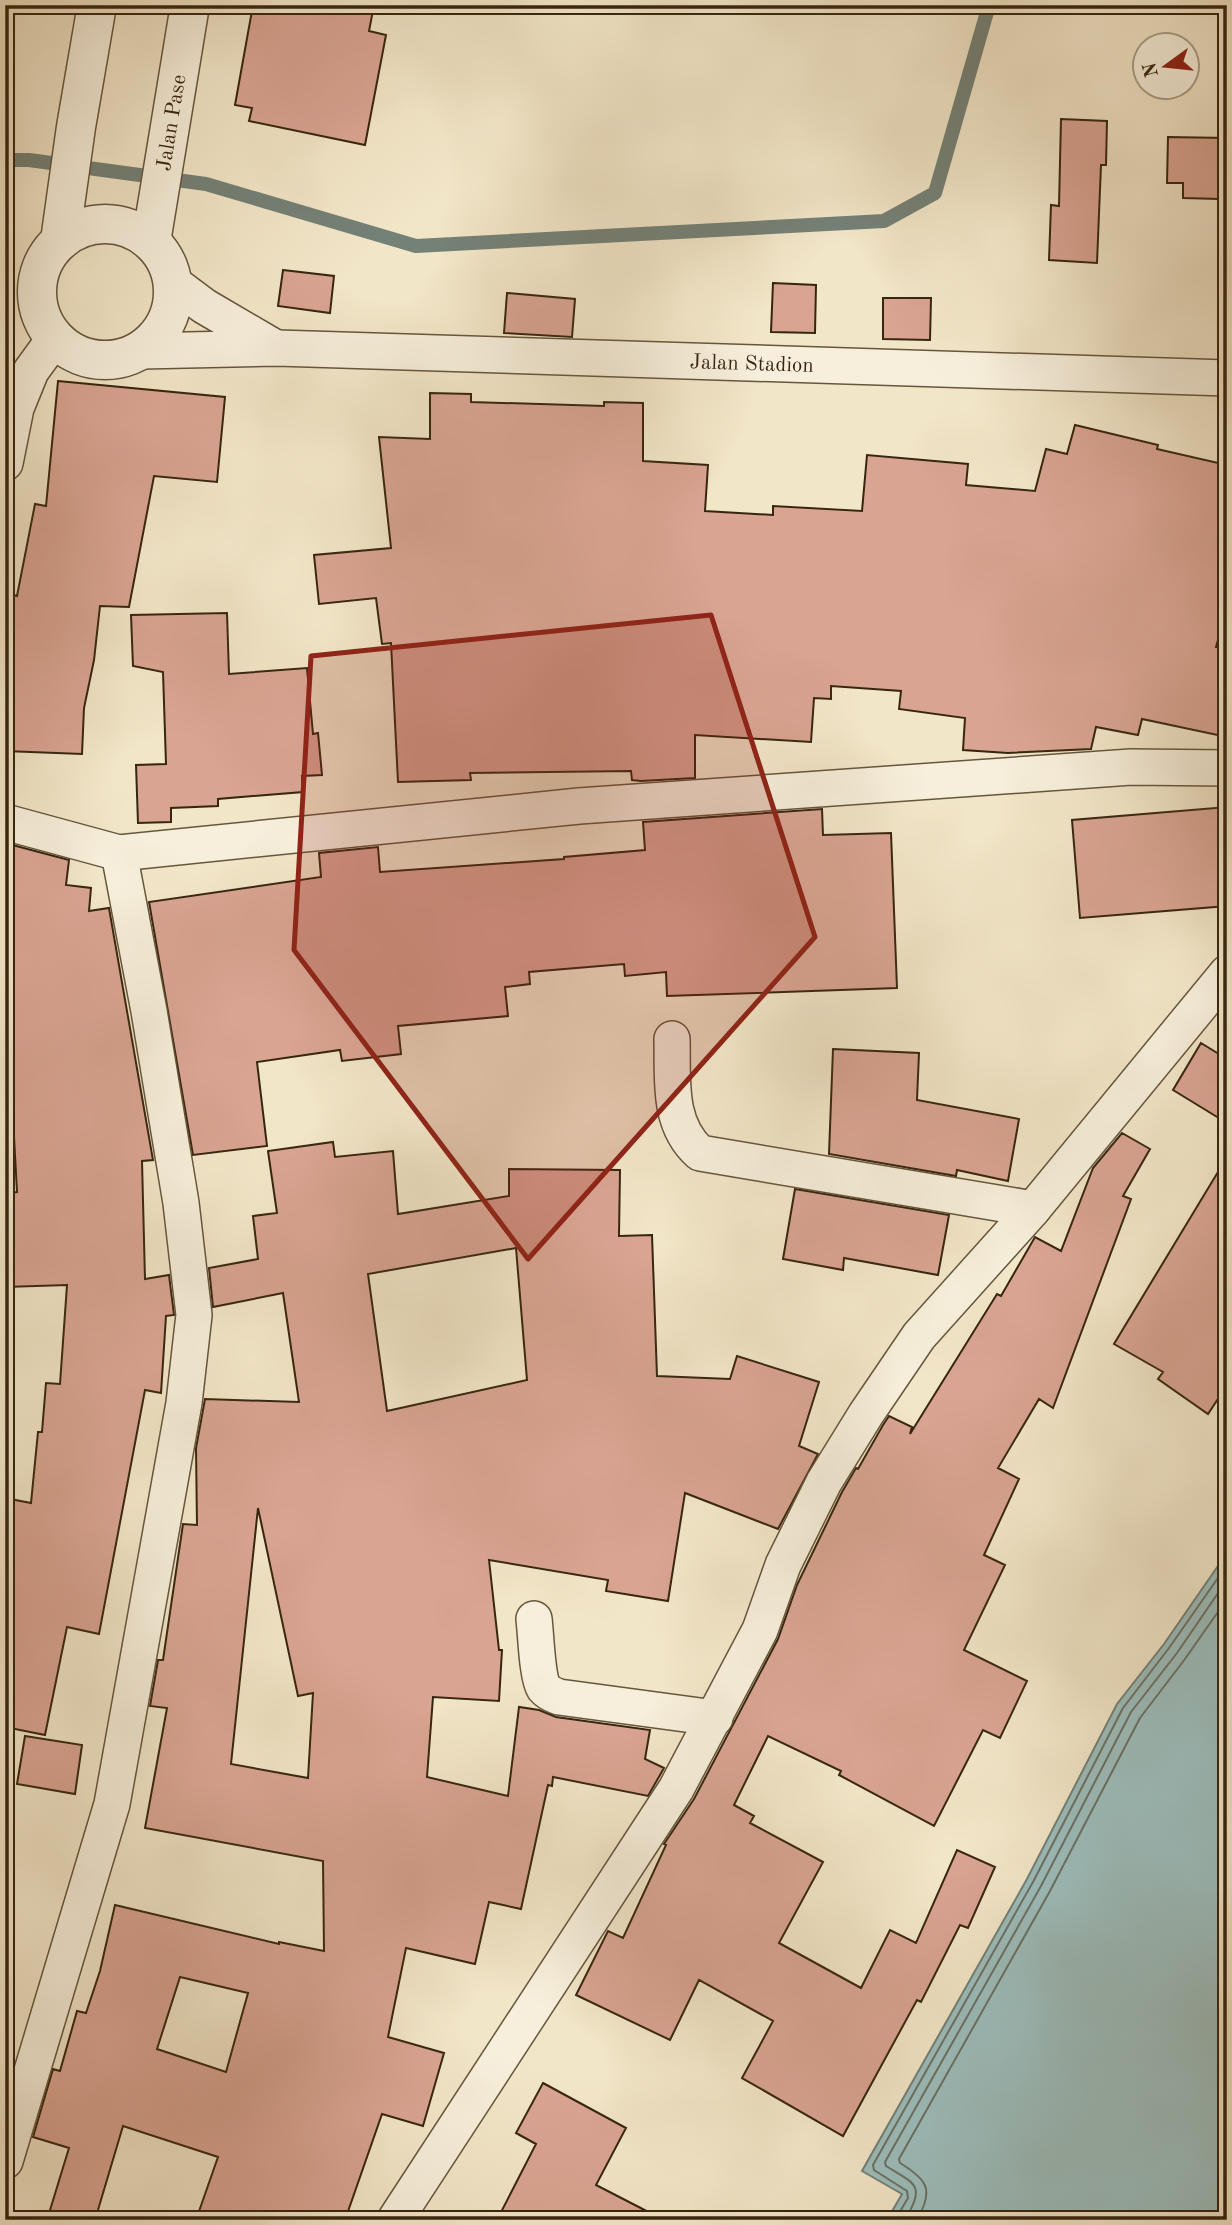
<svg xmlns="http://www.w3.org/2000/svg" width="1232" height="2225" font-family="'Old Standard TT',serif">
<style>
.water{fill:#9dbebd;stroke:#748177;stroke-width:2}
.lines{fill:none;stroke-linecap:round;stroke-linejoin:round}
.shore{stroke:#6a7266;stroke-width:2}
.stream{stroke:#748177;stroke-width:14}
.building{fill:#d9a492;stroke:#37260f;stroke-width:2;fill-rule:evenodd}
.minor-casing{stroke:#66563d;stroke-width:38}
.tertiary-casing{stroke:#66563d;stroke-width:41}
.minor{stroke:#f7efdb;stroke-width:35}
.tertiary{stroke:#f7efdb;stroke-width:38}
.marked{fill:#8f2418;fill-opacity:0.2;stroke:#8f2418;stroke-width:5;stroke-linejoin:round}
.labels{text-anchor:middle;stroke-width:6;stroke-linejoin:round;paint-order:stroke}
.street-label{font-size:21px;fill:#37260f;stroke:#f7efdb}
</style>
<rect width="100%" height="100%" fill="#f2e6c8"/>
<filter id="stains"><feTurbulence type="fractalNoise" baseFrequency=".00286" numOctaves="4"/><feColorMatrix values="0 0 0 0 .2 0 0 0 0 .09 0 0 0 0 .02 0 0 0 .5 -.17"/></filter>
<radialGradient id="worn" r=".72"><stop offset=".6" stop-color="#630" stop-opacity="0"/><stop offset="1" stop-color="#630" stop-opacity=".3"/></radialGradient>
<path class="water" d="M 1227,1553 L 1227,2220 L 887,2220 L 902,2194 L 862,2171 L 1027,1879 L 1117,1704 L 1164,1644 Z"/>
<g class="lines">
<path class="shore" d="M 895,2220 L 908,2198 L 907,2191 L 874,2170 L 873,2165 L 1033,1882 L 1123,1708 L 1169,1648 L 1227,1565
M 905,2220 C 925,2185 917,2185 886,2166 L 885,2162 L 1041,1886 L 1131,1712 L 1177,1653 L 1227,1580
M 917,2220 C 934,2190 928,2180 900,2163 L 899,2159 L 1050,1891 L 1140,1718 L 1185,1659 L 1227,1599"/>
<path class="stream" d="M 5,160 L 29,160 L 206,184 L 416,246 L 884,221 L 935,193 L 989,5"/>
</g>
<path class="building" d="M 253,5 L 374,5 L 369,31 L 386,35 L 365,145 L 249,121 L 252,108 L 235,105 Z
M 1061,119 L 1107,121 L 1106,165 L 1101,165 L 1097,263 L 1049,260 L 1051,205 L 1059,206 Z
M 1168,137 L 1227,138 L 1227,183 L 1219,183 L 1219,199 L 1183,198 L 1183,183 L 1167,183 Z
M 283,270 L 334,276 L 330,313 L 278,306 Z
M 773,283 L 816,285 L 815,333 L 771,332 Z
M 507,293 L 575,299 L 572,337 L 504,333 Z
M 883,298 L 931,298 L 930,340 L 883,339 Z
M 58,381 L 225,397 L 217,482 L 154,476 L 129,607 L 100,606 L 94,660 L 84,708 L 82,754 L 5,751 L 5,593 L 17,596 L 35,504 L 46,506 Z
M 430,393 L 471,394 L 471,402 L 604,406 L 604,402 L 643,403 L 643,461 L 708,465 L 705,511 L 773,515 L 773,506 L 862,511 L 867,455 L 968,464 L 966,485 L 1035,491 L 1046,449 L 1067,454 L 1075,425 L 1158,445 L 1157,449 L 1227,465 L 1227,608 L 1216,647 L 1227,649 L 1227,737 L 1142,719 L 1138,735 L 1096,727 L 1091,749 L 1008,753 L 963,750 L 965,718 L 899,709 L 901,691 L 831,686 L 831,699 L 814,698 L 811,742 L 695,735 L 695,778 L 641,781 L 632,780 L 631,771 L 470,773 L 471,780 L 398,782 L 391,643 L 382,644 L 376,598 L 319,604 L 314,555 L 391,548 L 379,437 L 430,439 Z
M 227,613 L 229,674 L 307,668 L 313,734 L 318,733 L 322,775 L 302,776 L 303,792 L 218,799 L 218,806 L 171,808 L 171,822 L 138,823 L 136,765 L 166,764 L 163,672 L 133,666 L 131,615 Z
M 1227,807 L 1227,906 L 1080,918 L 1072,820 Z
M 822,809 L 823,835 L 891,833 L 897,988 L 667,996 L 666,972 L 625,976 L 624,964 L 529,972 L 530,984 L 505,987 L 508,1016 L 398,1026 L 401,1054 L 342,1061 L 340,1050 L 257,1062 L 267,1146 L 193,1155 L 149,902 L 321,877 L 319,853 L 378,847 L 380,872 L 564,859 L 564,857 L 645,850 L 643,822 Z
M 5,843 L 69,860 L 66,885 L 91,888 L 89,911 L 109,908 L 153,1160 L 142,1161 L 145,1279 L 169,1275 L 174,1315 L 166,1316 L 161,1393 L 145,1390 L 99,1634 L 67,1627 L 45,1735 L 5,1727 L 5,1498 L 31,1503 L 38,1432 L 42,1432 L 46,1383 L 60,1384 L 67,1285 L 5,1287 L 5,1193 L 17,1192 L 13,1118 L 8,1119 L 5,1095 Z
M 1201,1043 L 1227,1059 L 1227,1123 L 1173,1090 Z
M 833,1049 L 919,1053 L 917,1100 L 1019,1119 L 1008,1181 L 957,1170 L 956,1176 L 829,1154 Z
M 1122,1133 L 1150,1149 L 1123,1196 L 1131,1199 L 1053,1408 L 1039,1399 L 998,1468 L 1019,1479 L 984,1555 L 1005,1565 L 964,1650 L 1027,1681 L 1000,1738 L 983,1730 L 934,1826 L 839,1775 L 841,1771 L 768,1736 L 734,1805 L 754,1816 L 750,1823 L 823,1862 L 779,1943 L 861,1988 L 890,1930 L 916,1943 L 957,1850 L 995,1867 L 968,1928 L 960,1925 L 921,2002 L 917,2000 L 843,2136 L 742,2078 L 773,2021 L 699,1980 L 670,2040 L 576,1995 L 608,1931 L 623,1938 L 666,1845 L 664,1844 L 694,1799 L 778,1639 L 797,1585 L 842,1492 L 856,1468 L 858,1469 L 883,1425 L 889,1416 L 912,1427 L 910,1434 L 997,1294 L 1001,1296 L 1035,1237 L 1061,1251 L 1093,1168 Z
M 333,1142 L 335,1157 L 393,1151 L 398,1214 L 509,1196 L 509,1169 L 620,1170 L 619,1236 L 652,1235 L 657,1376 L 730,1379 L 737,1356 L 819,1382 L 799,1446 L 818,1454 L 778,1529 L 685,1493 L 668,1601 L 606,1591 L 608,1580 L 489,1560 L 499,1650 L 502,1650 L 499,1701 L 433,1697 L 427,1777 L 508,1796 L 519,1707 L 539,1710 L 556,1717 L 650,1730 L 645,1759 L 664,1768 L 648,1796 L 553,1777 L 552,1786 L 548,1785 L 521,1909 L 489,1902 L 475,1964 L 406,1948 L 388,2037 L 444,2053 L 423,2126 L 382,2114 L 345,2220 L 196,2220 L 218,2157 L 123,2126 L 95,2220 L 47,2220 L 69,2148 L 33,2137 L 53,2069 L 60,2071 L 77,2011 L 86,2013 L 100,1971 L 115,1905 L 279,1944 L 279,1942 L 324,1951 L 323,1861 L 145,1828 L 167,1708 L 150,1706 L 158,1660 L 163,1660 L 183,1524 L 197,1525 L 196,1448 L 205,1399 L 299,1402 L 283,1293 L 213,1307 L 209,1268 L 258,1259 L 253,1216 L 277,1213 L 268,1151 ZM 516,1248 L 527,1380 L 387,1411 L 368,1274 ZM 258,1508 L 298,1696 L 313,1693 L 308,1778 L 231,1764 ZM 180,1977 L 248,1993 L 226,2072 L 157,2049 Z
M 1227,1157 L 1227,1385 L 1208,1414 L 1158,1379 L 1163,1372 L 1114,1344 Z
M 795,1189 L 949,1215 L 938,1275 L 844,1258 L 843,1270 L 783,1259 Z
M 25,1736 L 82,1745 L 75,1794 L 17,1784 Z
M 543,2083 L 626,2128 L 596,2185 L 664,2220 L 497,2220 L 536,2144 L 516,2133 Z"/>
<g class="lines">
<defs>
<g id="minor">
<path d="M 172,282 L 204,306 L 274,347"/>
<path id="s1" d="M 141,351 L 277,348 L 1227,378"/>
<path d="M 5,463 L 16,408 L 31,371 L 55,338"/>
<path d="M 5,822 L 119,853 L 579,806 L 1131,767 L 1227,768"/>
<path d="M 672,1039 C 673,1079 667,1124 700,1153 L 1033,1209"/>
<path d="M 534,1619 C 536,1635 537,1677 544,1688 C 548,1693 554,1695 559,1697 L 715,1718"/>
<path d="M 5,2161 L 112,1804 L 184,1403 L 194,1315 L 181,1203 L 149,1011 L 119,853"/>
<path d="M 395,2220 L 676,1789 L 760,1630 L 783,1565 L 824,1482 L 866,1414 L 919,1336 L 1033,1209 L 1227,973"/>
</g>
<g id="tertiary">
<circle cx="105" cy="292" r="68"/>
<path d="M 60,241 L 76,127 L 97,5"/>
<path id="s2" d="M 151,242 L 190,5"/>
</g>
</defs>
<use href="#minor" class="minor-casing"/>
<use href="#tertiary" class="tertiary-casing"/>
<use href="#minor" class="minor"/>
<use href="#tertiary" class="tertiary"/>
</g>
<path class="marked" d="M 711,615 L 815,937 L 528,1259 L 294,950 L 311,656 Z"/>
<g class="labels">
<g class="street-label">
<text dy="7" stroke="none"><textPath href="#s2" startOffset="121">Jalan Pase</textPath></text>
<text dy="7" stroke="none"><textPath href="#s1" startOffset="611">Jalan Stadion</textPath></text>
</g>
</g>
<rect width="1232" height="2225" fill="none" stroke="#f2e6c8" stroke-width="28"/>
<rect x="7" y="7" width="1218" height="2211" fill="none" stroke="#37260f" stroke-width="3.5"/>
<rect x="14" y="14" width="1204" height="2197" fill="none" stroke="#37260f" stroke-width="2"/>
<g transform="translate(1166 66) rotate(255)"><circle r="33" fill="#f7efdb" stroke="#aa9f89" stroke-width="2"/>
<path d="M0-5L12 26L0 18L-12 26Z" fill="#8f2418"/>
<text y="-10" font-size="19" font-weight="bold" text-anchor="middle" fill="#37260f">N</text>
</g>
<rect width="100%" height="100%" filter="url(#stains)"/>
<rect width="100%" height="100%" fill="url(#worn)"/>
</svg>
